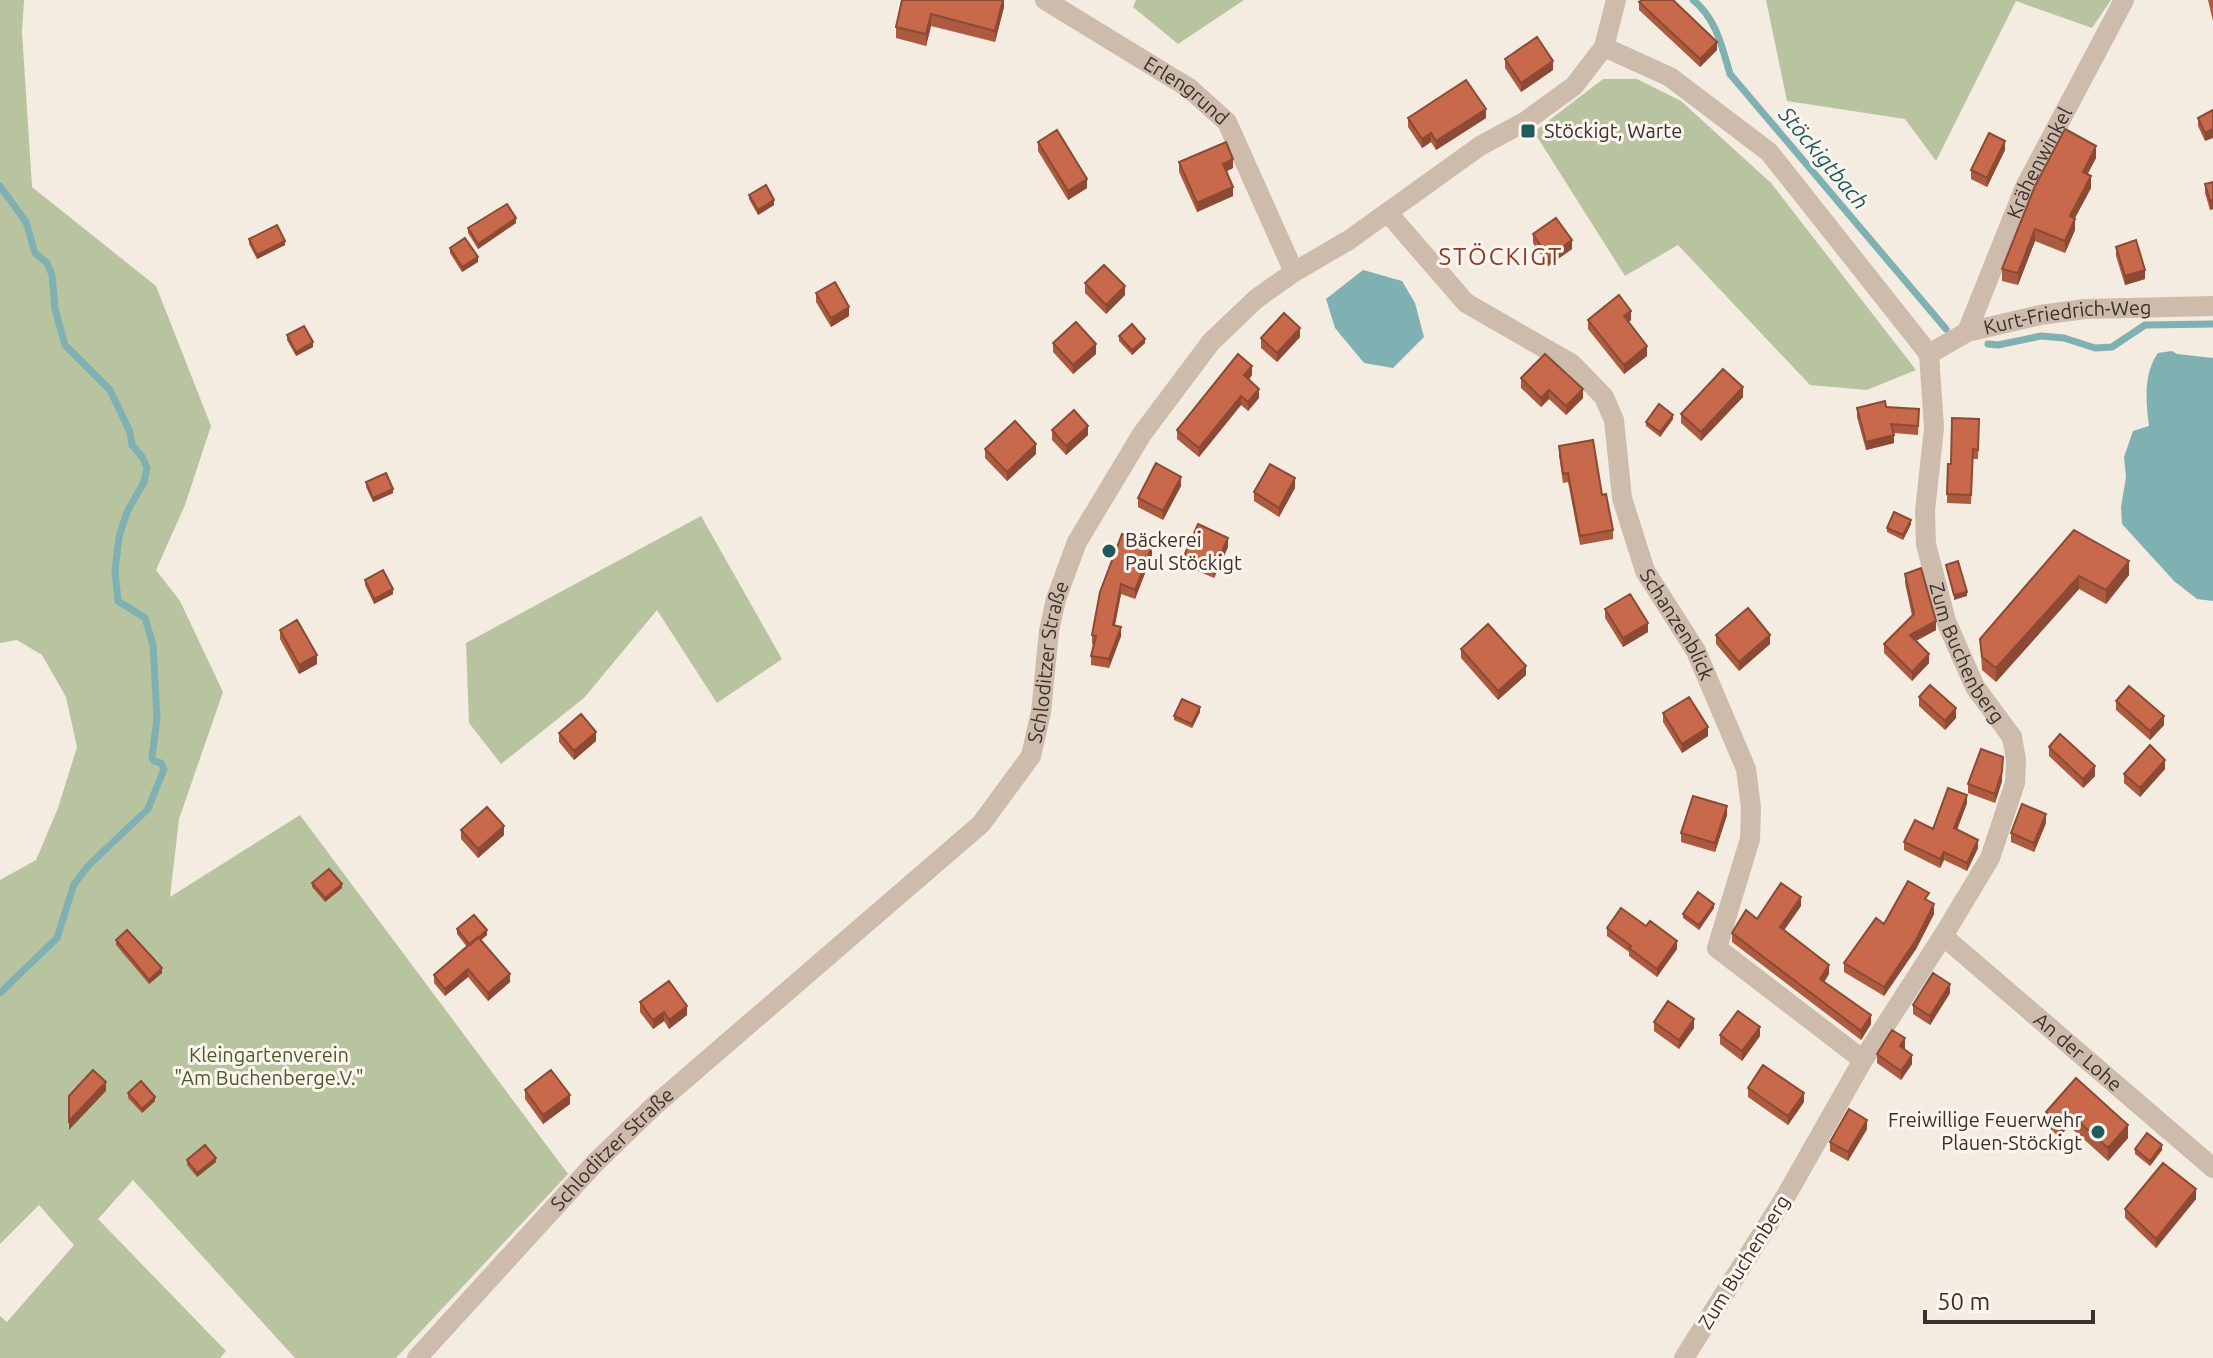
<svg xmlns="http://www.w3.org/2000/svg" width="2213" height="1358" font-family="Ubuntu,sans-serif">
<rect width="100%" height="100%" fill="#f4ebe1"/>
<path fill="#b8c4a0" d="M0 0H24L22 32 32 187 156 286 211 426 185 505 156 570 180 601 223 692 179 819 170 897 300 815 568 1174 396 1358H295L133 1180 98 1219 226 1351 220 1358H0V1316L7 1322 74 1245 39 1205 0 1244V880L36 860 58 808 77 747 66 697 42 655 17 640 0 643Z
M1136 0H1244L1178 44 1133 7Z
M1766 0H2111L2092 28 2016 1 1936 161 1905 119 1787 101Z
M1603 79H1637L1681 101 1771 183 1916 370 1867 390 1810 385 1678 245 1625 276 1534 132Z
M701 516 782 659 717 703 657 610 584 698 501 764 469 723 466 643Z"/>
<path fill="#7fb0b2" d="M1363 270 1402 281 1415 303 1424 337 1393 368 1364 363 1335 328 1326 299Z
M2172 351 2177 354 2213 358V601L2197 599 2174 581 2122 524 2121 507 2126 477 2124 457 2133 431 2149 426C2146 402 2143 374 2158 353Z"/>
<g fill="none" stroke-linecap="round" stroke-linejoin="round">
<path stroke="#7fb0b2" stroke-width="7" d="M1693 0C1716 18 1722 47 1730 74L1946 329
M0 186 26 222 35 253 47 263 52 275 55 309 65 345 110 390 130 432 132 445 143 458 147 468 144 482 127 512 119 537 115 571 118 601 145 618 153 645 157 718 152 757 154 761 161 763 164 769 148 809 89 865 74 884 57 938 0 993
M1988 344 1998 345 2041 336 2064 338 2095 348 2112 347 2145 325 2213 324"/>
<g stroke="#cdbbac" stroke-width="20">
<path id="s1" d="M1045 0 1189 88 1227 122 1294 272"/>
<path id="s2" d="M1604 47 1670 77 1769 152 1929 354 1934 428 1925 511 1926 544 1946 621 1975 687 2012 737 2016 760 2015 783 1990 858 1943 936 1863 1060 1787 1194 1684 1358"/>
<path id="s3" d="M1388 213 1466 303 1572 364 1604 397 1614 420 1622 498 1645 571 1696 651 1746 769 1751 808 1750 839 1717 948 1863 1060"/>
<path id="s4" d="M1967 332 2025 187 2124 0"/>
<path id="s5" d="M1929 354 1967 332 2040 315 2085 309 2213 306"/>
<path id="s6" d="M1943 936 2213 1168"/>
<path id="s7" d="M417 1358 595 1163 654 1106 981 824 1031 756 1041 712 1049 631 1056 599 1077 542 1142 434 1211 342 1256 299 1294 272 1349 240 1480 146 1526 121 1574 86 1604 47 1616 0"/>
</g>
</g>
<path fill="#ac5a40" d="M902 0H1004V7L995 42 931 26 926 46 896 38V27Z
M2208 0H2213V21Z
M1639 2 1717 50 1700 67 1639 10Z
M1505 59 1553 70 1521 92 1505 68Z
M2213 110 2205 141 2198 126V118Z
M1408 118H1486L1436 150 1431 142 1422 148 1408 127Z
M1038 142 1087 188 1068 200 1038 151Z
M2005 150 1987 187 1971 179V170Z
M2096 158 2087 174 2091 188 2075 218V230L2065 253 2035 241 2018 285 2002 281V269Z
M1179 162 1233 168 1227 171 1233 196 1197 212 1179 172Z
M2213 182V209L2210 210 2205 193V184Z
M749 195 774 205 758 215 749 199Z
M516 223 478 249 468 233V228Z
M1533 234 1572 249 1548 266 1533 243Z
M249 239 285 245 257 259 249 244Z
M2116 247 2145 279 2125 285 2116 256Z
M450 248 478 262 462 272 450 253Z
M1085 283 1125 295 1106 314 1085 293Z
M816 293 849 316 831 327 816 302Z
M1588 320H1631L1628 322 1647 356 1624 374 1588 329Z
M287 335 313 347 296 356 287 340Z
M1119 336 1145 343 1132 355 1119 341Z
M1300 337 1277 362 1261 348V338Z
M1053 343 1096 354 1073 374 1053 352Z
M1252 375 1249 380 1259 398 1248 411 1241 405 1199 457 1177 439V430Z
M1521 378 1583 398 1566 415 1549 399 1541 407 1521 388Z
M1743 397 1701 441 1681 423V414Z
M1886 407 1919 409 1918 435 1893 433 1894 443 1866 450 1857 417V408Z
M1673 419 1660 437 1646 426V422Z
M1979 419 1978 459H1973L1971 504 1947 503 1948 464H1951Z
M1052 430 1088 435 1066 455 1052 440Z
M1559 446 1613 530V539L1580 545 1568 482 1563 483 1559 455Z
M985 449 1036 454 1007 481 985 458Z
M366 482 393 493 373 502 366 487Z
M1181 486 1163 520 1138 507V498Z
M1295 488 1279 517 1254 501V492Z
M1911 524 1903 540 1887 532V528Z
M2074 530 2129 575 2106 604 2079 589 1996 682 1982 670 1980 639Z
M1228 547 1214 578 1184 565V556Z
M1152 555 1135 599 1121 594 1115 625 1121 636 1109 668 1091 665V656L1094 645 1092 644V635L1100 592Z
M1905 574 1936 630 1916 641 1929 663 1912 681 1884 653V644L1912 616 1905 583Z
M365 580 393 594 374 604 365 585Z
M1605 609 1648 632 1623 647 1605 618Z
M280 630 317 664 299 674 280 639Z
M1716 635 1770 644 1739 671 1716 644Z
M1461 649 1526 675 1498 700 1461 658Z
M1919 697 1956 718 1945 730 1919 706Z
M2116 701 2164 725 2150 740 2116 710Z
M1200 712 1192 728 1174 720V716Z
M1663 713 1708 736 1682 753 1663 722Z
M559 733 596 741 574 760 559 742Z
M2049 747 2095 776 2083 788 2049 756Z
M2165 769 2140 797 2124 783V774Z
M2002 781 1995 803 1968 793V784Z
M1967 803 1957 830 1978 848 1967 871 1944 860 1940 868 1904 850V842L1933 829Z
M1727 815 1715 852 1681 842V833Z
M2046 823 2034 852 2011 842V833Z
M461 830 504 835 478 858 461 839Z
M312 883 342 888 325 902 312 887Z
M1929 901 1934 914 1916 949 1884 996 1844 972V963L1884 924Z
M1801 906 1784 930 1829 974 1824 982 1871 1024 1861 1040 1732 942V933L1757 919Z
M1714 908 1699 930 1683 918V914Z
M1607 928 1677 949 1657 977 1629 956V952L1607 936Z
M457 929 487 935 481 940 510 982 488 1001 468 977 445 996 434 983V975L467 947 457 934Z
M116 940 162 973 149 984 116 945Z
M1950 993 1930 1025 1913 1014V1005Z
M640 1002 687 1015 669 1029 664 1021 653 1029 640 1012Z
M1654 1022 1694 1028 1679 1049 1654 1031Z
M1720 1035 1760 1036 1742 1061 1720 1044Z
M1905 1048 1904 1049 1912 1064 1901 1080 1877 1063V1054Z
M2076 1078 2128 1138 2108 1161 2069 1126 2059 1137 2046 1125V1112Z
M1748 1088 1804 1102 1788 1125 1748 1097Z
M525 1090 570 1104 543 1124 525 1099Z
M128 1093 155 1101 142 1113 128 1098Z
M1867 1129 1848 1161 1830 1151V1142Z
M2135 1149 2162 1150 2150 1166 2135 1154Z
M187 1160 216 1162 197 1177 187 1165Z
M2196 1199 2156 1248 2125 1218V1209Z"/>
<path fill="#8c4a34" d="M1003 0H1004V7L995 42V31Z
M931 14V26L926 46V34Z
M1717 42V50L1700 67V59Z
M1553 61V70L1521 92V83Z
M1486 109V118L1436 150V141Z
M2213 129V138L2205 141V133Z
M1431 133V142L1422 148V139Z
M2005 141V150L1987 187V178Z
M2096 146V158L2083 183V172Z
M1233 159V168L1223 173V164Z
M2091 176V188L2070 227V216Z
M1087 179V188L1068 200V191Z
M1233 187V196L1197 212V203Z
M774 200V205L758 215V210Z
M2213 200V209L2210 210V201Z
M516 218V223L478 249V244Z
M2075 219V230L2065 253V241Z
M2035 229V241L2018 285V273Z
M1572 240V249L1548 266V257Z
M285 241V245L257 259V255Z
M478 257V262L462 272V267Z
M2145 270V279L2125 285V276Z
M1125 286V295L1106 314V305Z
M849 307V316L831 327V318Z
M1631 311V320L1624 326V316Z
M1300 328V337L1277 362V353Z
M1145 339V343L1132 355V350Z
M313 342V347L296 356V352Z
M1096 344V354L1073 374V365Z
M1647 346V356L1624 374V365Z
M1252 366V375L1244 385V375Z
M1743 387V397L1701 441V432Z
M1259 389V398L1248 411V402Z
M1583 389V398L1566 415V406Z
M1549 390V399L1541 407V398Z
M1241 396V405L1199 457V448Z
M1673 415V419L1660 437V432Z
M1088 426V435L1066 455V446Z
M1894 435V443L1866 450V442Z
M1036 444V454L1007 481V472Z
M1181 477V486L1163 520V511Z
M1295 478V488L1279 517V508Z
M393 489V493L373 502V498Z
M1911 520V524L1903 540V535Z
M1228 538V547L1214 578V569Z
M1152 546V555L1135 599V590Z
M2129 561V575L2106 604V590Z
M2079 576V589L1996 682V668Z
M1121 584V594L1113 634V625Z
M393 589V594L374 604V599Z
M1967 592V596L1954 600V595Z
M1936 621V630L1910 644V635Z
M1648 623V632L1623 647V638Z
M1121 627V636L1109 668V659Z
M1770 635V644L1739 671V662Z
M1929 654V663L1912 681V672Z
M317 655V664L299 674V665Z
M1526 666V675L1498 700V691Z
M1200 707V712L1192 728V724Z
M1956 708V718L1945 730V721Z
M2164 716V725L2150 740V731Z
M1708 727V736L1682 753V744Z
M596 732V741L574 760V751Z
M2003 757 2002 781 1995 803V794Z
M2165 760V769L2140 797V788Z
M2095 766V776L2083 788V779Z
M1967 795V803L1954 837V828Z
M1727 806V815L1715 852V843Z
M2046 814V823L2034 852V843Z
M504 826V835L478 858V849Z
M1978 840V848L1967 871V863Z
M1944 852V860L1940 868V859Z
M342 884V888L325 902V898Z
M1801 897V906L1780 936V927Z
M1714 904V908L1699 930V925Z
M1934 904V914L1916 949 1884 996V987Z
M487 930V935L470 949V945Z
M1677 941V949L1657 977V969Z
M1829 965V974L1820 988V979Z
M162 968V973L149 984V980Z
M468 969V977L445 996V989Z
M510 974V982L488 1001V993Z
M1950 984V993L1930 1025V1016Z
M687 1006V1015L669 1029V1020Z
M664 1012V1021L653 1029V1020Z
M1871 1015V1024L1861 1040V1031Z
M1694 1019V1028L1679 1049V1040Z
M1760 1027V1036L1742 1061V1051Z
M1905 1038V1048L1900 1055V1046Z
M1912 1055V1064L1901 1080V1071Z
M106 1082V1091L69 1130V1121Z
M1804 1093V1102L1788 1125V1116Z
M570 1095V1104L543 1124V1115Z
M155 1097V1101L142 1113V1109Z
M2069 1113V1126L2059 1137V1124Z
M1867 1120V1129L1848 1161V1152Z
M2128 1125V1138L2108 1161V1148Z
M2162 1145V1150L2150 1166V1161Z
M216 1158V1162L197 1177V1173Z
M2196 1189V1199L2156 1248V1239Z"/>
<path fill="#c8694b" stroke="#8c4a34" stroke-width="2" d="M902 0H1003L995 31 931 14 926 34 896 27Z
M1642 0H1673L1717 42 1700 59 1639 2Z
M1537 37 1553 61 1521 83 1505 59Z
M1466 80 1486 109 1436 141 1431 133 1422 139 1408 118Z
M2213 110V129L2205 133 2198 118Z
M2065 129 2096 146 2083 172 2091 176 2070 216 2075 219 2065 241 2035 229 2018 273 2002 269 2035 186Z
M1057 130 1087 179 1068 191 1038 142Z
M1989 133 2005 141 1987 178 1971 170Z
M1226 142 1233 159 1223 164 1233 187 1197 203 1179 162Z
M2213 182V200L2210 201 2205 184Z
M766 185 774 200 758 210 749 195Z
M507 204 516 218 478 244 468 228Z
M1556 218 1572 240 1548 257 1533 234Z
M277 225 285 241 257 255 249 239Z
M465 238 478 257 462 267 450 248Z
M2136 240 2145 270 2125 276 2116 247Z
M1104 265 1125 286 1106 305 1085 283Z
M835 282 849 307 831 318 816 293Z
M1619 295 1631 311 1624 316 1647 346 1624 365 1588 320Z
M1284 313 1300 328 1277 353 1261 338Z
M1076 322 1096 344 1073 365 1053 343Z
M1132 324 1145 339 1132 350 1119 336Z
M304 326 313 342 296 352 287 335Z
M1238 354 1252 366 1244 375 1259 389 1248 402 1241 396 1199 448 1177 430Z
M1545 354 1583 389 1566 406 1549 390 1541 398 1521 378Z
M1723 369 1743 387 1701 432 1681 414Z
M1885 401 1886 407 1919 409 1918 426 1891 424 1894 435 1866 442 1857 408Z
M1659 404 1673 415 1660 432 1646 422Z
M1074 410 1088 426 1066 446 1052 430Z
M1952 418 1979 419 1978 450 1973 449 1971 495 1947 494 1948 464H1951Z
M1015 421 1036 444 1007 472 985 449Z
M1593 440 1602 495 1606 494 1613 530 1580 536 1568 473 1563 474 1559 446Z
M1156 463 1181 477 1163 511 1138 498Z
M1270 464 1295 478 1279 508 1254 492Z
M386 473 393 489 373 498 366 482Z
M1894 512 1911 520 1903 535 1887 528Z
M1198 524 1228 538 1214 569 1184 556Z
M2074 530 2129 561 2106 590 2079 576 1996 668 1982 657 1980 639Z
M1122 534 1152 546 1135 590 1121 584 1113 625 1121 627 1109 659 1091 656 1096 636 1092 635 1100 592Z
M1958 561 1967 592 1954 595 1946 565Z
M1921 568 1936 621 1910 635 1929 654 1912 672 1884 644 1914 614 1905 574Z
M383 570 393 589 374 599 365 580Z
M1630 594 1648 623 1623 638 1605 609Z
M1748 608 1770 635 1739 662 1716 635Z
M297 620 317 655 299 665 280 630Z
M1488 624 1526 666 1498 691 1461 649Z
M1930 685 1956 708 1945 721 1919 697Z
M2129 686 2164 716 2150 731 2116 701Z
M1689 697 1708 727 1682 744 1663 713Z
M1182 699 1200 707 1192 724 1174 716Z
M581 714 596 732 574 751 559 733Z
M2060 734 2095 766 2083 779 2049 747Z
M2150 745 2165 760 2140 788 2124 774Z
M1981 749 2003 757 2002 771 1995 794 1968 784Z
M1948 788 1967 795 1954 828 1978 840 1967 863 1944 852 1940 859 1904 842 1915 820 1933 829Z
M1693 796 1727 806 1715 843 1681 833Z
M2022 804 2046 814 2034 843 2011 833Z
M487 807 504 826 478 849 461 830Z
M329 869 342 884 325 898 312 883Z
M1908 881 1929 893 1925 899 1934 904 1916 940 1884 987 1844 963 1876 918 1884 924Z
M1781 883 1801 897 1780 927 1829 965 1820 979 1871 1015 1861 1031 1732 933 1746 910 1757 919Z
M1698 892 1714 904 1699 925 1683 914Z
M1621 908 1646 926 1650 921 1677 941 1657 969 1629 948 1631 946 1607 928Z
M474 915 487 930 470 945 457 929Z
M127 930 162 968 149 980 116 940Z
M478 937 510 974 488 993 468 969 445 989 434 975Z
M1933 973 1950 984 1930 1016 1913 1005Z
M669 981 687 1006 669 1020 664 1012 653 1020 640 1002Z
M1668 1001 1694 1019 1679 1040 1654 1022Z
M1738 1011 1760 1027 1742 1051 1720 1035Z
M1892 1030 1905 1038 1900 1046 1912 1055 1901 1071 1877 1054Z
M1763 1065 1804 1093 1788 1116 1748 1088Z
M93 1070 106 1082 69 1121V1096Z
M551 1070 570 1095 543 1115 525 1090Z
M2076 1078 2128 1125 2108 1148 2069 1113 2059 1124 2046 1112Z
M141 1081 155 1097 142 1109 128 1093Z
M1849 1109 1867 1120 1848 1152 1830 1142Z
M2147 1133 2162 1145 2150 1161 2135 1149Z
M205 1145 216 1158 197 1173 187 1160Z
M2163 1163 2196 1189 2156 1239 2125 1209Z"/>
<g fill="#1f5a5e" stroke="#fbf5ee" stroke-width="3">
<rect x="1520" y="123" width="16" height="16" rx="4"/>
<circle cx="1109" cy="551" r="8"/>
<circle cx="2098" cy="1132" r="8"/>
</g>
<g text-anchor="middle" stroke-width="6" stroke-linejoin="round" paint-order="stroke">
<g font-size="20" fill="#3b302b" stroke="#fbf5ee">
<text dy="7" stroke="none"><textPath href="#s1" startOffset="168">Erlengrund</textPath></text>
<text dy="7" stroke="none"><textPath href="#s4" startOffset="184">Krähenwinkel</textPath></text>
<text dy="7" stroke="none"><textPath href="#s5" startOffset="146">Kurt-Friedrich-Weg</textPath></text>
<text dy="7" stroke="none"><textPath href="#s3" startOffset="530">Schanzenblick</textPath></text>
<text dy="7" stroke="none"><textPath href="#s2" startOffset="762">Zum Buchenberg</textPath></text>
<text dy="7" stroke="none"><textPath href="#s7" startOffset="958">Schloditzer Straße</textPath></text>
<text dy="7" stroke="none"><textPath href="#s6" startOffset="178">An der Lohe</textPath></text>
<text dy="7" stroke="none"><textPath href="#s7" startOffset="286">Schloditzer Straße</textPath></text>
<text transform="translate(1744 1262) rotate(-58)" y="7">Zum Buchenberg</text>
</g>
<g font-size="20" fill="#3b302b" stroke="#fbf5ee" text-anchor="start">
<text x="1544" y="138">Stöckigt, Warte</text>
<text x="1125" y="547">Bäckerei<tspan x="1125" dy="23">Paul Stöckigt</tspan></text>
<text x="2082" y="1127" text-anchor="end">Freiwillige Feuerwehr<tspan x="2082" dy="23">Plauen-Stöckigt</tspan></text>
</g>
<g font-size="20" fill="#4a5a2e" stroke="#fbf5ee">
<text x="269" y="1062">Kleingartenverein<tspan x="269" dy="23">"Am Buchenberge.V."</tspan></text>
</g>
<g font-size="22" font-style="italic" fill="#1f5a5e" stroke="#fbf5ee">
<text transform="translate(1824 158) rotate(50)" y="8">Stöckigtbach</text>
</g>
<g font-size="24" letter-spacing="2" fill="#8c3b22" stroke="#fbf5ee">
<text x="1501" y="265">STÖCKIGT</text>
</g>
</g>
<path d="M1925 1310v12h168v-12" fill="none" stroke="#3b302b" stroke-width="4"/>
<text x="1937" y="1310" font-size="24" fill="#3b302b" stroke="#fbf5ee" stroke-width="6" paint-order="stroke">50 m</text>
</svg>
